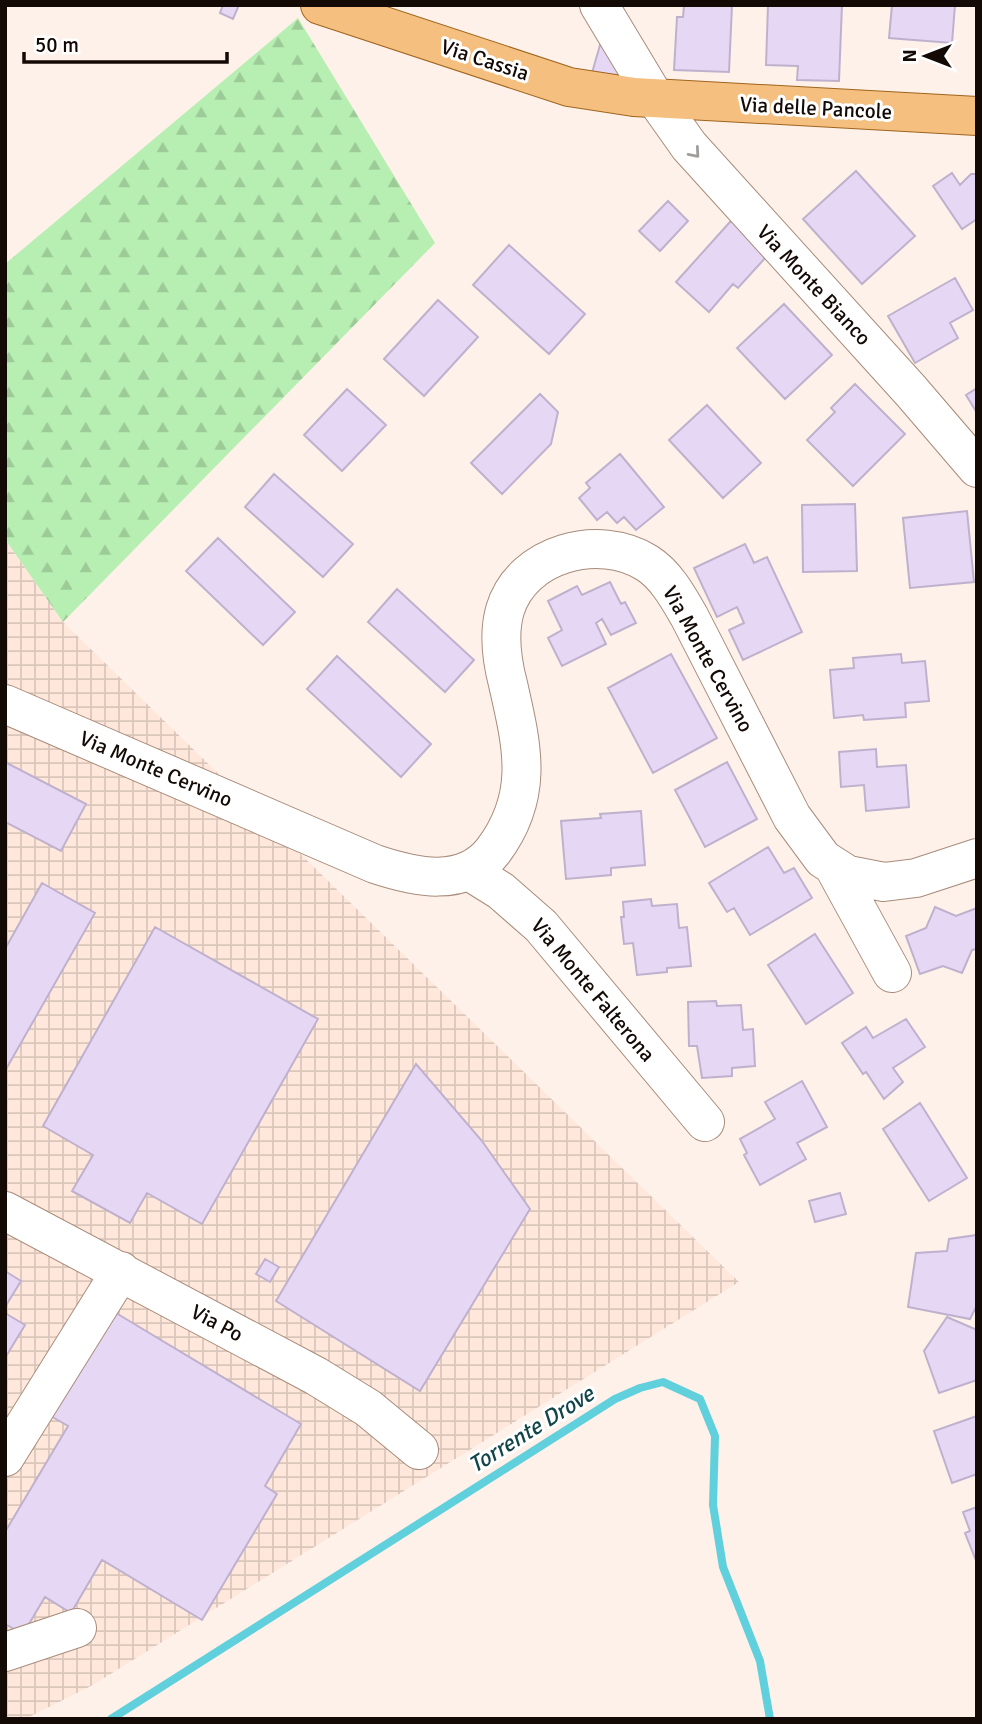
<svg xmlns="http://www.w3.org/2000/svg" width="982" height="1724" font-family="Signika,sans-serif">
<defs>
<pattern id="industrial-grid" width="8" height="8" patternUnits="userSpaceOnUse" patternTransform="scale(1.75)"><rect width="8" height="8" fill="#ffe8db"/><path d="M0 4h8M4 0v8" fill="none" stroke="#dac6ba"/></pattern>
<pattern id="forest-firs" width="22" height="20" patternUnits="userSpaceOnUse" patternTransform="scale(1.75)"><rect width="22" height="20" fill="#b7eeb2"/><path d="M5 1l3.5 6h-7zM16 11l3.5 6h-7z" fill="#9ccb98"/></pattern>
</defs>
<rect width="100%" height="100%" fill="#fef1ea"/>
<path fill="url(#industrial-grid)" d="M5 539 63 622 739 1282 93 1685 25 1719H5Z"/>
<path fill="url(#forest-firs)" d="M298 18 435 243 63 622 5 539V264Z"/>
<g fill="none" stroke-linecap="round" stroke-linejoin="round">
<path stroke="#60d0dc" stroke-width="8" d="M111 1719 615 1399 640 1388 663 1382 700 1399 715 1436 713 1505 723 1567 760 1661 770 1719"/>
</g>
<path fill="#e6d8f5" stroke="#bfb1cd" stroke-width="2" d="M223 5H239L233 19 220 13Z
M684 5H732L729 72 674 70 677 17H683Z
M768 5H853H842L839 81 797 80 798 66 766 65Z
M892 5H955L952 43 889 38Z
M600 45 617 47 620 77 592 73Z
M856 171 915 236 862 284 803 219Z
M952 173 960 185 971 174H977V219L962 229 933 186Z
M668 201 688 221 660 251 639 231Z
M738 213 775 247 738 288 733 284 709 312 676 282Z
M509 245 585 314 549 354 473 285Z
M955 278 973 310 950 323 958 338 915 363 888 316Z
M438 300 478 337 424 396 384 359Z
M784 304 832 355 785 399 737 348Z
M855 384 905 434 853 486 807 440 835 412 831 408Z
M977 388V413L966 395Z
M347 389 386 425 342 471 304 435Z
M540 394 558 412 551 444 502 494 471 463Z
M707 405 761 463 723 498 669 440Z
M620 454 664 507 636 530 624 517 617 523 607 512 597 520 579 498 590 488 586 483Z
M274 474 353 544 323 577 245 507Z
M855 504 857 571 803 572 802 505Z
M967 511 974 582 910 588 903 518Z
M218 538 295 612 263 645 186 571Z
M745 544 754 563 767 557 802 632 743 660 729 630 744 623 737 607 717 617 694 568Z
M610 582 621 604 625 602 636 623 611 635 602 619 596 623 606 644 562 666 548 638 562 630 548 601 577 586 582 595Z
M397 589 474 660 445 692 368 622Z
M671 654 717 738 653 773 608 688Z
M901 654 902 663 925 661 929 701 905 703 906 717 864 720 863 715 834 718 830 670 854 668 853 658Z
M337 656 431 744 401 777 307 689Z
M876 749 877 767 906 765 909 807 866 811 864 785 841 787 839 752Z
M5 762 86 804 61 851 5 822Z
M727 762 757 819 705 847 675 790Z
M641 811 645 865 611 868V875L566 879 561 821 601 818 600 814Z
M768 847 784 873 794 868 812 898 750 935 734 908 727 912 709 883Z
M42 883 95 913 5 1071V949Z
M651 899 652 906 677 904 679 928 687 927 691 966 667 968V972L637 975 633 943 624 944 621 917H624L623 902Z
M935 907 956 916 977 908V949L972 950 962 973 943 966 920 974 906 936 926 928Z
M155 927 318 1019 202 1224 147 1193 130 1223 72 1191 93 1155 43 1126Z
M815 934 853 993 806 1024 768 965Z
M716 1001 717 1006 741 1005 743 1030 753 1029 755 1066 732 1068V1076L702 1078 697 1046H689L688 1002Z
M906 1019 925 1047 893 1068 903 1082 884 1099 866 1072 863 1074 842 1043 866 1027 873 1038Z
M416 1064 482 1141 530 1209 420 1391 276 1301Z
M802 1081 827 1127 797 1143 806 1159 760 1185 744 1155 747 1153 740 1139 775 1119 765 1102Z
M920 1103 967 1178 929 1201 883 1129Z
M840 1193 846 1214 815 1222 809 1201Z
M977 1235V1305L970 1319 908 1307 916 1253 947 1251 949 1239Z
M265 1259 279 1267 270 1282 256 1274Z
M5 1271 21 1281 5 1307Z
M111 1310 301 1424 265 1486 277 1494 202 1620 102 1560 71 1613 45 1597 23 1634 5 1624V1532L68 1426 49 1415Z
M5 1313 25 1325 5 1358Z
M947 1317 977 1330V1380L939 1393 924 1351Z
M977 1416V1474L952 1483 934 1431Z
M977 1507V1563L965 1533 970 1531 963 1512Z"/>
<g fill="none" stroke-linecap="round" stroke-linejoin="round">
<defs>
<path id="minor" d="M599 5 655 98 689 146 911 391 977 468
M5 704 375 864C414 877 464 889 493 851 535 795 522 746 508 684 502 661 498 634 505 610 522 553 599 533 647 563 666 575 678 597 689 616L792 817 823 859 848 875 884 882 916 878 977 858
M835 869 892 973
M469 871 501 891 541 926 705 1122
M5 1211 316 1376 368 1408 419 1450
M5 1457 121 1271
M5 1652 77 1628"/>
<path id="major" d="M320 5 569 87 634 97 977 116"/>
</defs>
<use href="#minor" stroke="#a88c7b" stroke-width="40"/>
<use href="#major" stroke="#a0641d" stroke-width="40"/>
<use href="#minor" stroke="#fff" stroke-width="38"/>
<use href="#major" stroke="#f4bf7f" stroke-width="38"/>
</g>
<defs><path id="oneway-chevron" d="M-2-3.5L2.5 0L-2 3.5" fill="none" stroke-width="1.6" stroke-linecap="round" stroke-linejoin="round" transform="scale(1.75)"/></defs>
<use stroke="#a19d9b" href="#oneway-chevron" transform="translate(695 153) rotate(49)"/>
<g text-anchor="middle" stroke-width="6" stroke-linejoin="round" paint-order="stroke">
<g font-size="21" fill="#140a05" stroke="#fff">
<text transform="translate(485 60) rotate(18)" y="7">Via Cassia</text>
<text transform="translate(816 108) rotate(3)" y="7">Via delle Pancole</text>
<text transform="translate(814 285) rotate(47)" y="7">Via Monte Bianco</text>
<text transform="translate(708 659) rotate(61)" y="7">Via Monte Cervino</text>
<text transform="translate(156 769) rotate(23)" y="7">Via Monte Cervino</text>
<text transform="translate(593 990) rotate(50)" y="7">Via Monte Falterona</text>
<text transform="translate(217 1323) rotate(28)" y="7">Via Po</text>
</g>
<g font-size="23" font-style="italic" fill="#12454a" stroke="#fff">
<text transform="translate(531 1429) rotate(-32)" y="8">Torrente Drove</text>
</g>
</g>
<rect width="982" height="1724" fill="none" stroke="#140a05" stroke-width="14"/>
<g transform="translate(926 56) rotate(270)" stroke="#ffffff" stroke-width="5" paint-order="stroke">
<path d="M0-5L12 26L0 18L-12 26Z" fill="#140a05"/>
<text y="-10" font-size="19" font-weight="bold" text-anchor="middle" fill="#140a05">N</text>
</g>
<path d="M24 52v10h203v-10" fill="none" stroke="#140a05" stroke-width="3.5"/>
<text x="35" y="52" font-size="21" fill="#140a05" stroke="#ffffff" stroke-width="5" paint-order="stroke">50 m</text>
</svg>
